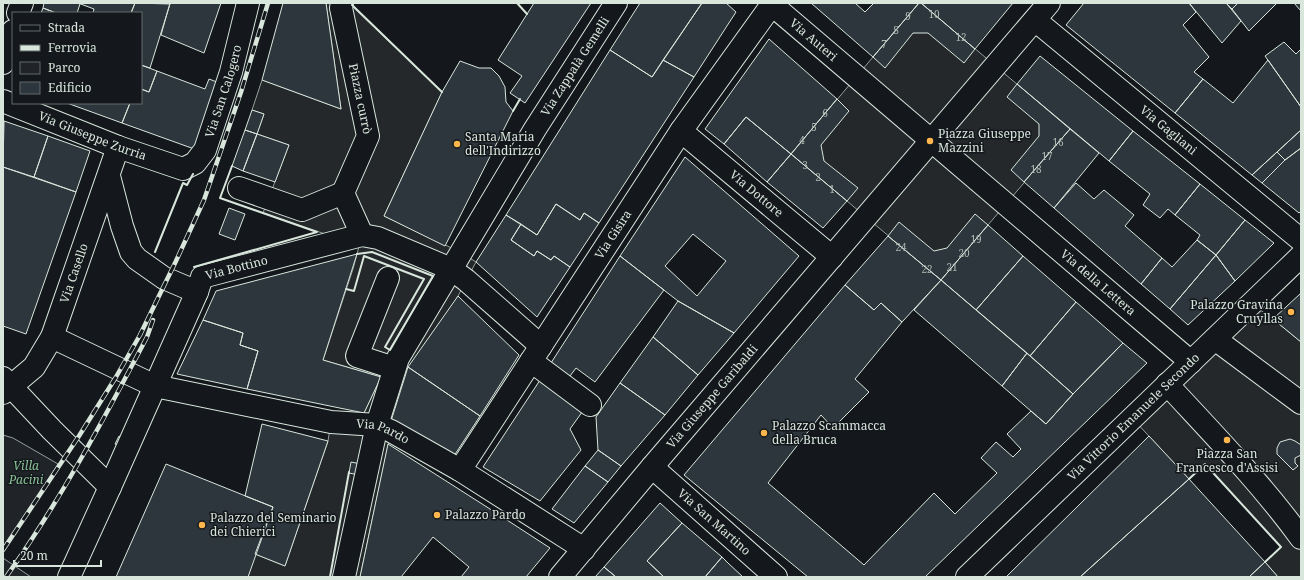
<svg xmlns="http://www.w3.org/2000/svg" width="1304" height="580" font-family="'Noto Serif',serif">
<rect width="100%" height="100%" fill="#14181c"/>
<path fill="#202428" stroke="#939e99" d="M3 435 13 438 58 464 3 552Z
M3 558 31 577H3Z"/>
<path fill="#24282b" stroke="#939e99" d="M326 3H353L352 6 442 92 384 216 460 252 476 262 458 296 391 431 360 577H248L255 554 285 566 328 441 331 422 361 424 364 413 381 377 323 360 353 269 362 235 343 240 263 213 289 145 257 134 264 114 252 110 262 80 341 109Z
M921 3 1070 129 941 280 791 154 884 44Z
M1252 304 1273 319 1301 342V577H1278L1265 562 1281 547 1206 465 1189 479 1132 418Z"/>
<path fill="#2c363c" stroke="#d8e6dc" fill-rule="evenodd" d="M44 3H78L80 4 77 13H56L43 8Z
M78 3H135L131 13H93L94 9Z
M135 3 170 4 150 68 141 65V13H131Z
M170 3H221L204 53 161 35Z
M283 3H326L341 109 262 80Z
M534 3H591L525 103 510 93 522 76 498 60Z
M640 3H702L652 77 610 50Z
M702 3H726L736 12 694 77 663 60Z
M811 3H855L865 12 874 3H919L873 57Z
M919 3H921L975 49 964 63 928 33H913L885 68 873 57Z
M921 3H1013L975 49Z
M1084 3H1189L1196 12 1183 25 1209 57 1194 72 1203 79 1175 113 1066 25Z
M1189 3H1226L1241 21 1222 43Z
M1226 3H1238L1232 9Z
M1238 3H1277L1249 31 1232 9Z
M1294 3H1301V11Z
M43 8 56 13H41Z
M769 39 837 99 791 154 746 117 724 144 705 129Z
M1284 42 1296 54 1301 49V107L1265 56Z
M610 50 652 77 663 60 694 77 599 223 584 213 580 220 556 204 537 235 506 215Z
M1040 56 1133 131 1109 161 1017 84Z
M1268 60 1301 107V130L1252 175 1175 113 1203 79 1233 103Z
M460 61 479 68H491L499 76 505 87 506 102 513 111 445 246 384 216 442 92Z
M141 65 157 71 149 92 141 89Z
M157 71 205 89 209 79 222 84 197 150 122 123 130 103H141V89L149 92Z
M1017 84 1070 129 1024 182 1011 170 1039 136V124L1007 97Z
M837 99 849 111 821 145 824 161 858 188 847 201 791 154Z
M67 103H130L122 123Z
M252 110 264 114 257 134 245 130Z
M746 117 791 154 767 182 724 144Z
M4 121 48 136 34 177 3 167Z
M1070 129 1099 153 1054 208 1024 182Z
M245 130 257 134 243 171 232 166Z
M1301 130V148L1285 160 1277 152Z
M1133 131 1200 184 1175 215 1168 209 1160 218 1143 205 1150 194 1109 161Z
M257 134 289 145 275 182 243 171Z
M48 136 90 151 76 192 34 177Z
M1301 148V211L1299 213 1262 183 1285 160Z
M1277 152 1285 160 1262 183 1252 175Z
M791 154 847 201 823 228 767 182Z
M685 157 799 256 734 333 678 301 620 256ZM693 234 726 261 697 296 665 266Z
M3 167 76 192 26 334 3 326Z
M1076 183 1094 199 1104 190 1134 215 1125 226 1162 258 1141 284 1054 208Z
M1200 184 1245 220 1216 255 1197 240 1200 235 1175 215Z
M556 204 580 220 584 213 599 223 570 267 554 256 551 260 537 251 534 256 511 240 521 224 537 235Z
M229 208 245 214 235 240 219 234Z
M975 214 988 225 941 280 888 236 899 222 934 251 947 248Z
M506 215 521 224 511 240 534 256 537 251 551 260 554 256 570 267 537 317 476 262Z
M1245 220 1274 243 1235 281 1216 255Z
M988 225 1023 256 976 310 941 280Z
M888 236 941 280 902 322 881 303 874 310 845 285Z
M1197 240 1216 255 1170 309 1141 284 1162 258 1172 267Z
M357 254 323 360 381 377 364 413 247 389 258 351 240 345 243 333 203 320 216 291Z
M1216 255 1235 281 1188 325 1170 309Z
M620 256 664 290 595 382 576 368 567 380 549 366Z
M1023 256 1076 302 1030 356 976 310Z
M941 280 1027 353 1002 386 914 310Z
M845 285 874 310 881 303 902 322 855 379 869 392 833 428 821 415 768 483 864 565 934 493 955 514 997 473 981 458 996 442 1013 457 1021 449 1007 434 1031 411 1046 424 1073 394 1123 343 1147 363 925 577H808L684 475Z
M1301 293V342L1273 319Z
M458 296 519 355 480 416 408 367Z
M678 301 734 333 698 375 653 337Z
M1076 302 1123 343 1073 394 1030 356Z
M203 320 243 333 240 345 258 351 247 389 177 374Z
M653 337 698 375 665 415 620 383Z
M1027 353 1073 394 1046 424 1002 386Z
M408 367 480 416 452 459 391 421Z
M542 377 585 408 570 429 581 450 540 501 483 467Z
M620 383 665 415 621 466 598 450 596 417Z
M262 424 328 441 285 566 255 554 273 507 245 496Z
M119 436 124 439 121 447 115 444Z
M1149 436 1189 479 1080 577H1006Z
M1290 439 1295 441 1301 445V455L1295 458V463L1298 466 1293 470 1277 454V448L1280 442Z
M388 444 490 509 550 548 526 577H461L469 567 433 537 401 577H360Z
M598 450 621 466 608 482 585 466Z
M351 462 361 464 359 475 349 473Z
M166 464 273 507 248 577H116Z
M585 466 608 482 574 523 552 509Z
M1189 479 1265 562 1249 577H1080Z
M660 503 682 523 647 561 664 577H616L604 567Z
M682 523 722 557 705 577H664L647 561Z
M722 557 728 563 743 577H705Z
M1265 562 1278 577H1249Z
M604 567 616 577H595Z"/>
<g fill="none" stroke-linecap="round" stroke-linejoin="round">
<defs>
<g id="minor">
<path id="s1" d="M342 3 341 8 368 136 343 193 362 235"/>
<path id="s2" d="M770 3 1191 362"/>
<path d="M18 13 22 3"/>
<path id="s3" d="M1035 20 1301 240"/>
<path d="M3 63 13 31"/>
<path id="s4" d="M3 101 118 147 183 169 195 163 205 150 231 72 248 3"/>
<path id="s5" d="M681 131 832 257"/>
<path d="M109 176 122 226 131 252 137 259 164 278 197 292"/>
<path d="M239 188 302 210 343 193"/>
<path d="M388 278 357 356 394 368"/>
<path id="s6" d="M52 337 155 386 331 422 377 425 391 431 460 470 584 549"/>
<path d="M1215 339 1301 403"/>
<path d="M531 361 590 405"/>
<path d="M3 378 52 430 110 487"/>
<path d="M1167 384C1213 434 1261 483 1301 538"/>
<path id="s7" d="M3 393 34 367 52 337 118 147"/>
<path id="s8" d="M652 467 776 577"/>
<path id="s9" d="M460 470 681 131 773 3"/>
<path id="s10" d="M69 577 110 487 197 292 202 277 362 235 378 238 451 269 466 280 541 346"/>
<path id="s11" d="M344 577 377 425 398 358 535 129 616 3"/>
<path id="s12" d="M560 577 652 467 1049 3"/>
<path id="s13" d="M967 577 1301 256"/>
</g>
</defs>
<use href="#minor" stroke="#d8e6dc" stroke-width="24"/>
<use href="#minor" stroke="#14181c" stroke-width="22"/>
<defs>
<path id="rail" d="M3 550 79 436 116 377 140 335 176 261 204 200 241 92 268 3
M6 577C60 501 104 419 147 337L153 320"/>
</defs>
<use href="#rail" stroke="#d8e6dc" stroke-width="4.5"/>
<use href="#rail" stroke="#14181c" stroke-width="3" stroke-dasharray="9" stroke-linecap="butt"/>
<path stroke="#d8e6dc" stroke-width="2" d="M353 3 352 5 442 92
M517 3 527 14
M513 111 520 99
M232 166 220 198 317 232
M155 252 183 183 187 185 193 174
M194 267 317 232
M346 289 354 291 364 256 424 279 385 347 390 350 433 276 372 252 357 254
M1189 479 1205 464 1281 547 1265 562
M330 577 349 472"/>
</g>
<g fill="#ffb74d" stroke="#14181c" stroke-width="1.5">
<circle cx="930" cy="141" r="4"/>
<circle cx="457" cy="144" r="4"/>
<circle cx="1291" cy="312" r="4"/>
<circle cx="764" cy="433" r="4"/>
<circle cx="1227" cy="440" r="4"/>
<circle cx="437" cy="515" r="4"/>
<circle cx="202" cy="525" r="4"/>
</g>
<g text-anchor="middle" stroke-width="3" stroke-linejoin="round" paint-order="stroke">
<g font-size="10" fill="#adbab4">
<text x="934" y="18">10</text>
<text x="908" y="20">9</text>
<text x="896" y="34">8</text>
<text x="961" y="41">12</text>
<text x="884" y="48">7</text>
<text x="825" y="117">6</text>
<text x="814" y="131">5</text>
<text x="802" y="144">4</text>
<text x="1058" y="146">16</text>
<text x="1047" y="160">17</text>
<text x="805" y="169">3</text>
<text x="1036" y="173">18</text>
<text x="818" y="181">2</text>
<text x="832" y="193">1</text>
<text x="976" y="243">19</text>
<text x="901" y="251">24</text>
<text x="964" y="257">20</text>
<text x="952" y="271">21</text>
<text x="927" y="273">22</text>
</g>
<g font-size="12" fill="#d8e6dc" stroke="#14181c">
<text dy="4" stroke="none"><textPath href="#s2" startOffset="57">Via Auteri</textPath></text>
<text dy="4" stroke="none"><textPath href="#s11" startOffset="567">Via Zappalà Gemelli</textPath></text>
<text dy="4" stroke="none"><textPath href="#s4" startOffset="284">Via San Calogero</textPath></text>
<text dy="4" stroke="none"><textPath href="#s1" startOffset="98">Piazza currò</textPath></text>
<text dy="4" stroke="none"><textPath href="#s3" startOffset="173">Via Gagliani</textPath></text>
<text dy="4" stroke="none"><textPath href="#s4" startOffset="96">Via Giuseppe Zurria</textPath></text>
<text dy="4" stroke="none"><textPath href="#s5" startOffset="98">Via Dottore</textPath></text>
<text dy="4" stroke="none"><textPath href="#s9" startOffset="281">Via Gisira</textPath></text>
<text dy="4" stroke="none"><textPath href="#s10" startOffset="364">Via Bottino</textPath></text>
<text dy="4" stroke="none"><textPath href="#s7" startOffset="143">Via Casello</textPath></text>
<text dy="4" stroke="none"><textPath href="#s2" startOffset="431">Via della Lettera</textPath></text>
<text dy="4" stroke="none"><textPath href="#s12" startOffset="236">Via Giuseppe Garibaldi</textPath></text>
<text dy="4" stroke="none"><textPath href="#s13" startOffset="231">Via Vittorio Emanuele Secondo</textPath></text>
<text dy="4" stroke="none"><textPath href="#s6" startOffset="347">Via Pardo</textPath></text>
<text dy="4" stroke="none"><textPath href="#s8" startOffset="83">Via San Martino</textPath></text>
</g>
<g font-size="12" fill="#d8e6dc" stroke="#14181c" text-anchor="start">
<text x="938" y="138">Piazza Giuseppe<tspan x="938" dy="14">Mazzini</tspan></text>
<text x="465" y="141">Santa Maria<tspan x="465" dy="14">dell'Indirizzo</tspan></text>
<text x="1283" y="309" text-anchor="end">Palazzo Gravina<tspan x="1283" dy="14">Cruyllas</tspan></text>
<text x="772" y="430">Palazzo Scammacca<tspan x="772" dy="14">della Bruca</tspan></text>
<text x="1227" y="458" text-anchor="middle">Piazza San<tspan x="1227" dy="14">Francesco d'Assisi</tspan></text>
<text x="445" y="519">Palazzo Pardo</text>
<text x="210" y="522">Palazzo del Seminario<tspan x="210" dy="14">dei Chierici</tspan></text>
</g>
<g font-size="12" font-style="italic" fill="#8ac095" stroke="#14181c">
<text x="26" y="470">Villa<tspan x="26" dy="14">Pacini</tspan></text>
</g>
</g>
<rect width="1304" height="580" fill="none" stroke="#d8e6dc" stroke-width="8"/>
<rect x="12" y="12" width="130" height="92" fill="#14181c" stroke="#626a69"/>
<rect x="20" y="25" width="20" height="6" fill="#14181c" stroke="#626a69"/>
<text x="48" y="32" font-size="12" fill="#d8e6dc">Strada</text>
<rect x="20" y="45" width="20" height="6" fill="#d8e6dc" stroke="#626a69"/>
<text x="48" y="52" font-size="12" fill="#d8e6dc">Ferrovia</text>
<rect x="20" y="62" width="20" height="12" fill="#202428" stroke="#626a69"/>
<text x="48" y="72" font-size="12" fill="#d8e6dc">Parco</text>
<rect x="20" y="82" width="20" height="12" fill="#2c363c" stroke="#626a69"/>
<text x="48" y="92" font-size="12" fill="#d8e6dc">Edificio</text>
<path d="M14 560v6h87v-6" fill="none" stroke="#d8e6dc" stroke-width="2"/>
<text x="20" y="560" font-size="12" fill="#d8e6dc" stroke="#14181c" stroke-width="3" paint-order="stroke">20 m</text>
</svg>
